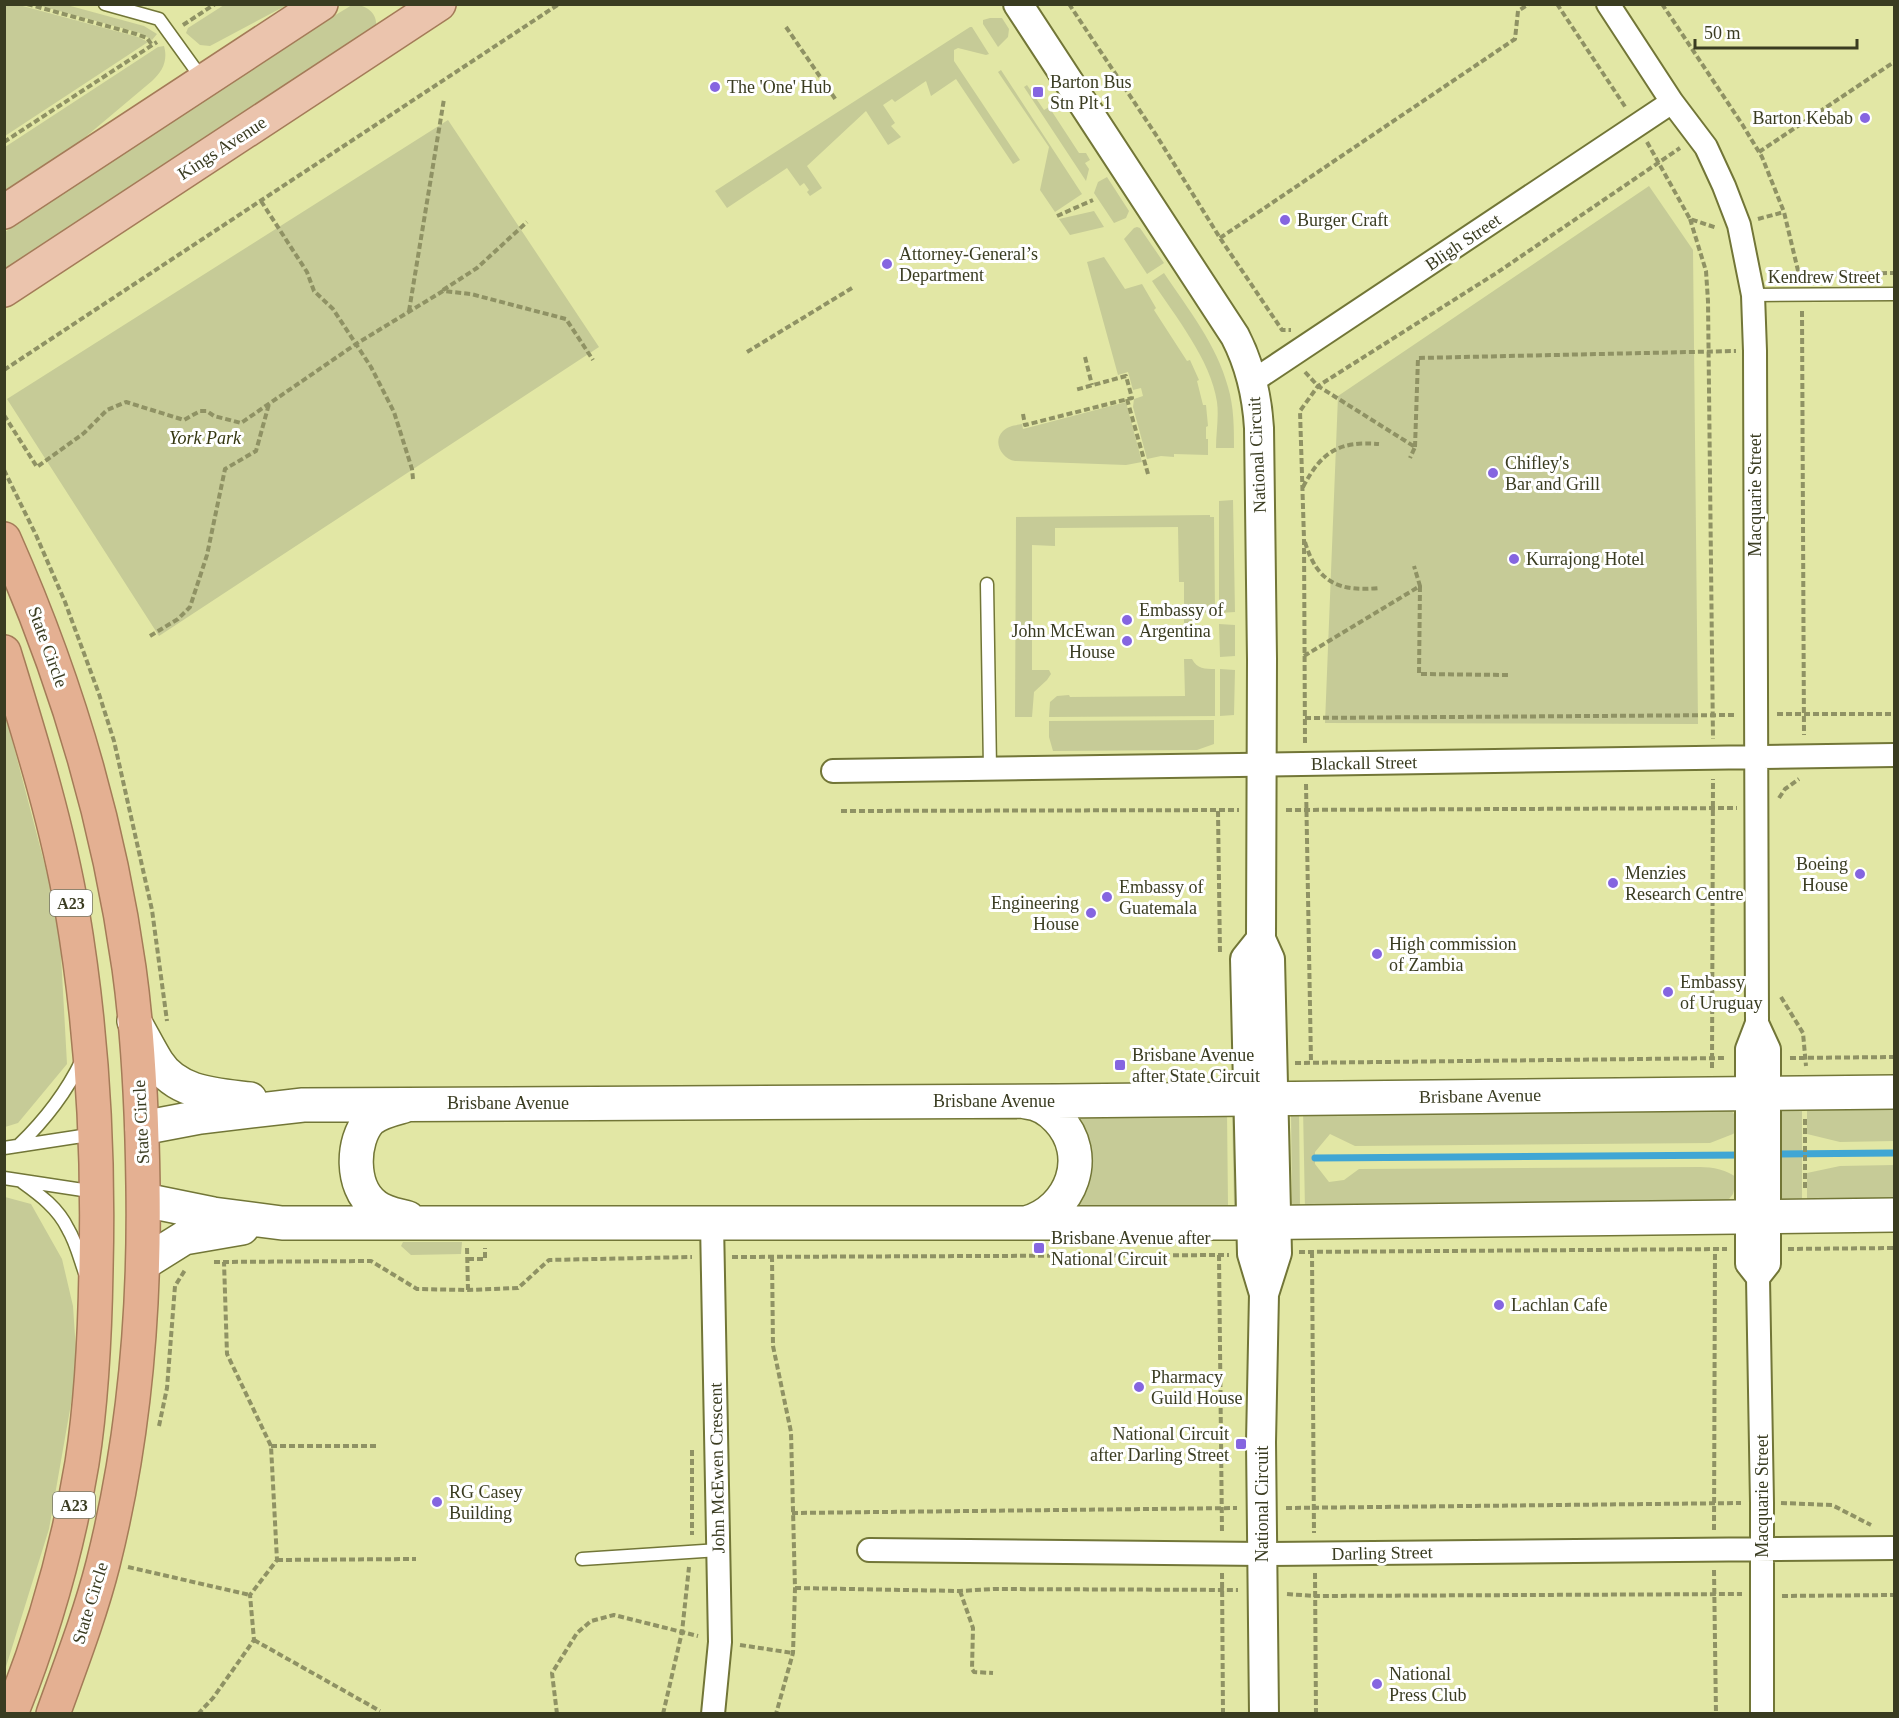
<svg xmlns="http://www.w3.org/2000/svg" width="1899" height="1718" font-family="'Times New Roman',serif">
<rect width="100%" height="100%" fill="#e2e7a5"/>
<path fill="#c6cb97" d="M5 4 19 5 138 37 148 42 5 136Z
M37 5H67L144 26 157 34 152 40 140 33Z
M224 5V4L287 5 210 46 200 45 186 33 188 28Z
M352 5C366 4 378 13 376 27L5 278V232L314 28Z
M990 18H1002L1009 29 1008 37 998 47 983 24V20Z
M970 27H972L989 54 986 55 958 48 954 50V61L1020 160 1013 164 956 79 931 96 926 81 895 102 892 99 883 105 895 123 891 126 901 137 888 145 866 111 807 166 822 188 810 196 807 192 809 190 804 183 800 186 787 168 727 208 715 191Z
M164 46C168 60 163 71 152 81L64 155 5 195V147L158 47Z
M1001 70 1082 194 1055 212 1040 190 1049 147 998 72Z
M1027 85 1044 110 1049 107 1079 153H1086L1090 160 1085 163 1089 169 1086 181 1024 87Z
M448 120 599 347 159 636 7 399Z
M1107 177 1129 211 1126 218 1114 223 1094 193 1098 182Z
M1649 186 1693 250 1698 724 1325 723 1338 396Z
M1094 211 1104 227 1070 235 1059 219Z
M1137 227 1140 228 1164 263 1147 274 1124 239 1134 228Z
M1104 257 1125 289 1142 284 1156 308 1154 310 1187 361 1190 360 1199 380 1197 381 1203 405H1206L1208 426 1206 427V439H1208V455L1174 454V457L1161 456 1147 459 1133 407 1134 399 1143 396 1141 388 1133 390 1128 372 1118 375 1087 262Z
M1164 273C1188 309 1217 345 1228 387 1234 407 1234 428 1234 448H1216C1216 433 1219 417 1217 402 1211 360 1175 316 1152 281Z
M1126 402 1142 462 1126 465 1015 461C1002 459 992 442 1003 431 1008 426 1016 425 1022 424L1023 429Z
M1233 500 1235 612 1219 613V501Z
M1210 515V517H1214L1215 612C1205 613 1195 612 1191 623H1184V582H1179L1178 527 1055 528V546L1032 545V670H1049L1051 674 1047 680 1034 692 1032 717H1015L1016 517Z
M1219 624 1235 625V656L1220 657Z
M1184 659H1192C1197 669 1205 669 1215 669V716L1049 717 1050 702 1057 696 1069 695 1070 697 1185 696Z
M1220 669 1235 670 1234 715 1220 716Z
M4 709 59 919 67 1064 18 1123 5 1127Z
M1214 720V744L1197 750 1053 751 1049 737V721Z
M1894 1103V1141L1840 1142 1807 1134V1104Z
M1802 1104V1204H1778L1780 1113 1785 1106Z
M1299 1108 1300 1208 1293 1206 1292 1203 1291 1113Z
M1303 1108 1731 1110 1737 1118 1738 1130 1733 1134 1710 1143 1355 1146 1330 1134 1315 1152V1164L1329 1182 1344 1180 1359 1169 1700 1167C1712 1167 1728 1170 1737 1178L1733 1194 1729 1199 1723 1201 1305 1209Z
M1227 1112 1228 1205 1066 1206V1113Z
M1232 1112H1236L1238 1204 1234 1205Z
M1894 1165V1204L1807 1205V1173L1840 1166Z
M5 1197 31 1204 62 1259 73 1306 76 1351 75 1381 49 1529 5 1670Z
M403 1242H462L461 1254 411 1255 401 1246Z"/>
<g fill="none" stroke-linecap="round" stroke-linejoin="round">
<path stroke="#40a6d4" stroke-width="7" d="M1773 1154 1894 1153
M1315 1158 1744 1155"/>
<defs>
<path id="service" d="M105 4 159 19 203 80
M1753 295 1894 294
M987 584 990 768
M19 1145C45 1120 66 1093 82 1060
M4 1148 95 1134
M4 1178 96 1192
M22 1182C40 1195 58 1208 68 1229 76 1242 80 1259 85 1273
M582 1559 719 1550"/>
<path id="minor" d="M1608 4 1672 102 1706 147 1724 186 1739 225 1753 295 1755 351 1757 1023 1747 1049V1264L1758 1278 1762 1503V1714
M1253 381 1672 102
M833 771 1894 755
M1757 1023 1769 1049V1264L1758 1278
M712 1223 720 1642 713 1714
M869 1550 1263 1554 1894 1548"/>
<path id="tertiary" d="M1018 4 1235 336C1250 365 1257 395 1259 428L1262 659 1261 939 1270 959 1277 1253 1264 1294 1261 1442 1264 1714
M1261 939 1245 959 1252 1254 1264 1294"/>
<path id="secondary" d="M134 1021C142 1035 149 1049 157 1062 177 1094 217 1095 250 1099
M1026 1102C1039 1103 1049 1109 1058 1119 1092 1155 1072 1210 1026 1223
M404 1106C393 1109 379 1112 370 1120 351 1141 351 1187 374 1205 383 1213 397 1215 408 1218
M142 1128 200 1117 303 1105 1057 1101 1894 1092
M144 1200 213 1214 282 1223H1232L1894 1215
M144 1263 184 1238 242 1228"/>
<path id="primary" d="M4 212 321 4
M4 290 439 4"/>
<path id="trunk" d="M4 539C65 676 108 819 129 968 139 1040 142 1113 143 1186 145 1312 134 1441 103 1564 90 1615 71 1664 53 1714
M4 652C30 737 57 823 72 910 92 1028 99 1148 96 1268 95 1332 92 1399 82 1463 68 1547 43 1634 11 1714"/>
</defs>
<use href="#service" stroke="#727637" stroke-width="15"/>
<use href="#minor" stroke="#727637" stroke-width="26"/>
<use href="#tertiary" stroke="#727637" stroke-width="32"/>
<use href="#secondary" stroke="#727637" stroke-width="36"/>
<use href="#primary" stroke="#a47b58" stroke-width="36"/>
<use href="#trunk" stroke="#a47b58" stroke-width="36"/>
<path stroke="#8f9264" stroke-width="4" stroke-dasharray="6 3" stroke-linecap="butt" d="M27 4 136 34 147 38 152 45
M1069 4 1158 138 1220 238 1282 330H1291
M1557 4 1626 108
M1662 4 1742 124 1762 157 1784 212 1800 279
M183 25 215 4
M786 27 836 100
M4 142 157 42
M1647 142 1690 219 1717 228
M1759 152 1894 62
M261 201 307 272 314 291 333 309 371 367 394 412 412 469 413 479
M1057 216 1093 200
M1690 219 1706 271 1708 301 1713 739
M1758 219 1784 212
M1220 238 1515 39 1518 11 1529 4
M1800 274 1894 273
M443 290 477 268 527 222
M409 311 444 99
M1802 311 1804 735
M747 352 852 288
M1085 357 1092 385
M4 370 559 4
M1305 372 1318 386 1415 447 1410 458
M1127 399 1148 474
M1023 414 1025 425 1132 398 1126 376 1075 390
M4 415 37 467 84 433 107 410 126 402 184 420 200 411H207L214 416 241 423 356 344 443 291 471 294 566 319 593 360
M1415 447 1418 358 1736 351
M4 470 36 535 65 602 99 694 114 741 152 910 167 1021
M1303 487C1322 451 1339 441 1379 444
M1305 542C1317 583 1340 592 1379 588
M1420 586 1419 674 1508 675
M150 636 178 619 190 607 207 555 225 469 256 451 269 404
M1304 656 1420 586 1414 566
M1777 714H1894
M1305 718 1736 715
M1305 743 1304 539 1300 411 1318 386 1498 272 1680 148
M1306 784 1311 1062
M1779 798 1785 789 1799 779
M1286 810 1737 808
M841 811 1239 810
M1218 811 1220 954
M1781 997 1803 1033 1806 1066
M1790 1058 1894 1057
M1295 1063 1726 1058
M1712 1068 1713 779
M1805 1119V1189
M467 1248 468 1290
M1788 1249 1894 1248
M1299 1252 1727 1249
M1312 1252 1314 1533
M1219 1255 1222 1533
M772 1256 773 1346 791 1432 795 1588 793 1653 776 1714
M732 1257 1229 1255
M468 1259H485V1248
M214 1262 371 1261 417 1289 468 1290 518 1288 549 1260 692 1257
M159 1426 167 1388 175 1286 185 1270
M271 1446H377
M692 1450V1535
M1781 1503 1832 1505 1871 1525
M1286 1508 1741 1503
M792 1513 1237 1508
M1714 1530 1715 1249
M277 1560 416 1559
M128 1567 250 1595
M1714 1570 1716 1714
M1222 1573 1223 1714
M1315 1573 1316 1714
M795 1588 960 1591 993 1589 1238 1590
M960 1591 973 1628 972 1669 974 1672 993 1673
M1287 1594 1315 1596 1742 1594
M1782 1596 1894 1595
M254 1640 380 1711
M740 1645 793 1653
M198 1714 213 1698 254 1640 250 1595 277 1560 271 1446 227 1354 224 1262
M557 1714 552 1673 577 1633 591 1621 614 1615 698 1636
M663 1714 682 1632 689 1567"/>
<use href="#service" stroke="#fff" stroke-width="12"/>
<use href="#minor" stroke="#fff" stroke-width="22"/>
<use href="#tertiary" stroke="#fff" stroke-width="28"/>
<use href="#secondary" stroke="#fff" stroke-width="33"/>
<use href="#primary" stroke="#ebc4ad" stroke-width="33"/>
<use href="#trunk" stroke="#e4b092" stroke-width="33"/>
</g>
<g fill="#8565e0" stroke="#fff" stroke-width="2">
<circle cx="715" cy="87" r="6"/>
<rect x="1032" y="86" width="12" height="12" rx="3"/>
<circle cx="1865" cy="118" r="6"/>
<circle cx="1285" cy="220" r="6"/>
<circle cx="887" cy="264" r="6"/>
<circle cx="1493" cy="473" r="6"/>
<circle cx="1514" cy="559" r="6"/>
<circle cx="1127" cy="620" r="6"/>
<circle cx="1127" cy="641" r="6"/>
<circle cx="1860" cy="874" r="6"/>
<circle cx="1613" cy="883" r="6"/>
<circle cx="1107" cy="897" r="6"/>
<circle cx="1091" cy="913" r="6"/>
<circle cx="1377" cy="954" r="6"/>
<circle cx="1668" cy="992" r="6"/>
<rect x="1114" y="1059" width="12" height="12" rx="3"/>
<rect x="1033" y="1242" width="12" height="12" rx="3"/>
<circle cx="1499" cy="1305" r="6"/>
<circle cx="1139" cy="1387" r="6"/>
<rect x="1235" y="1438" width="12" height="12" rx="3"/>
<circle cx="437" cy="1502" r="6"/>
<circle cx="1377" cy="1684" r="6"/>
</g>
<g text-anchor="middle" stroke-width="6" stroke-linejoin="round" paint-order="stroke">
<g fill="#fff" stroke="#757664" stroke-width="1.5">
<rect x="50" y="890" width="42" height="26" rx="4.5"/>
<rect x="53" y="1492" width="42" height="26" rx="4.5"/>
</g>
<g font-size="16" font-weight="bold" fill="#3a3c21">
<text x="71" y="909">A23</text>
<text x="74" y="1511">A23</text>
</g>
<g font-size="18" fill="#3a3c21" stroke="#fff" text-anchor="start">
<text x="1050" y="88">Barton Bus<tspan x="1050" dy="21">Stn Plt 1</tspan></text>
<text x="727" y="93">The 'One' Hub</text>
<text x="1853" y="124" text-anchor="end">Barton Kebab</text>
<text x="1297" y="226">Burger Craft</text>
<text x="899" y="260">Attorney-General’s<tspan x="899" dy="21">Department</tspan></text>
<text x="1505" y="469">Chifley's<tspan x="1505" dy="21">Bar and Grill</tspan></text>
<text x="1526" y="565">Kurrajong Hotel</text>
<text x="1139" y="616">Embassy of<tspan x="1139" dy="21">Argentina</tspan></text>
<text x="1115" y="637" text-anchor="end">John McEwan<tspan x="1115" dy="21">House</tspan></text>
<text x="1848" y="870" text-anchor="end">Boeing<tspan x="1848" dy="21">House</tspan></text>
<text x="1625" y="879">Menzies<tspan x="1625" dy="21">Research Centre</tspan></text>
<text x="1119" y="893">Embassy of<tspan x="1119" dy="21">Guatemala</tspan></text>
<text x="1079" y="909" text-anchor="end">Engineering<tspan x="1079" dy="21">House</tspan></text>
<text x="1389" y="950">High commission<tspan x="1389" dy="21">of Zambia</tspan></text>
<text x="1680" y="988">Embassy<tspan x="1680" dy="21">of Uruguay</tspan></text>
<text x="1132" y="1061">Brisbane Avenue<tspan x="1132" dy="21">after State Circuit</tspan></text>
<text x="1051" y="1244">Brisbane Avenue after<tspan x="1051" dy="21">National Circuit</tspan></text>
<text x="1511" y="1311">Lachlan Cafe</text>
<text x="1151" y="1383">Pharmacy<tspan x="1151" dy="21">Guild House</tspan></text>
<text x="1229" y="1440" text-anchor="end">National Circuit<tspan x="1229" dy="21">after Darling Street</tspan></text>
<text x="449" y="1498">RG Casey<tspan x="449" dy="21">Building</tspan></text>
<text x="1389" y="1680">National<tspan x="1389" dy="21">Press Club</tspan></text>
</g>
<g font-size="18" fill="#3a3c21" stroke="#fff">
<text transform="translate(222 148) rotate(-33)" y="6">Kings Avenue</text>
<text transform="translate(1463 242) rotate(-34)" y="6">Bligh Street</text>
<text x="1824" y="283">Kendrew Street</text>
<text transform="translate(1257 455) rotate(-93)" y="6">National Circuit</text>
<text transform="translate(1755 495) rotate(-90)" y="6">Macquarie Street</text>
<text transform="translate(48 647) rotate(70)" y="6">State Circle</text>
<text transform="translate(1364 763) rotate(-1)" y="6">Blackall Street</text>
<text transform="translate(1480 1096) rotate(-1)" y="6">Brisbane Avenue</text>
<text x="994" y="1107">Brisbane Avenue</text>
<text x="508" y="1109">Brisbane Avenue</text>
<text transform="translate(141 1122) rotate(-93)" y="6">State Circle</text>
<text transform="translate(717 1468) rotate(-91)" y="6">John McEwen Crescent</text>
<text transform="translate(1762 1496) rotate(-90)" y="6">Macquarie Street</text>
<text transform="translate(1262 1504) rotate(-90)" y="6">National Circuit</text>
<text transform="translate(1382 1553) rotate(-1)" y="6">Darling Street</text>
<text transform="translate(90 1603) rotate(-73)" y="6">State Circle</text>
</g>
<g font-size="18" font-style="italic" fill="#353710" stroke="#fff">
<text x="205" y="444">York Park</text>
</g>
</g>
<rect width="1899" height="1718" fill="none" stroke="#3a3c21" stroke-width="12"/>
<path d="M1695 39v9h162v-9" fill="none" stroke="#3a3c21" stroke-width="3"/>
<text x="1704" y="39" font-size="18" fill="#3a3c21" stroke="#ffffff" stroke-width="4.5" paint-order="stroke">50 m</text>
</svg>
